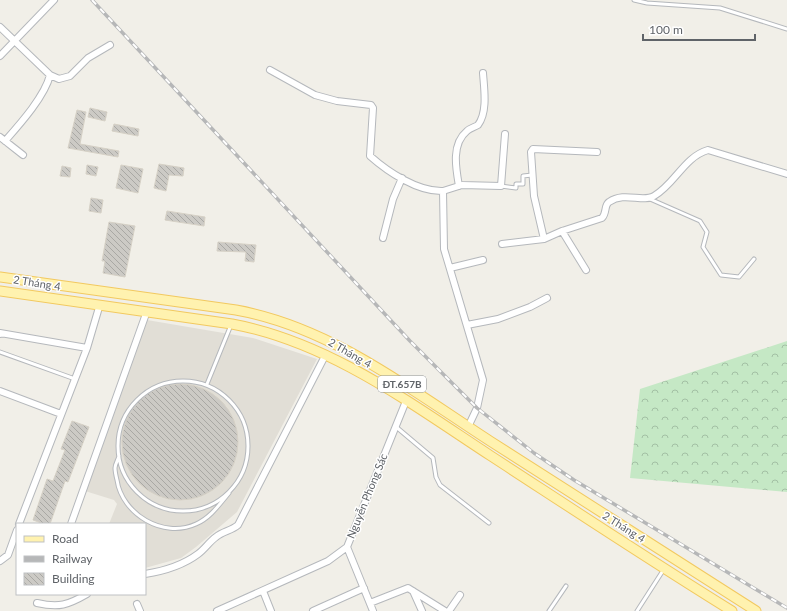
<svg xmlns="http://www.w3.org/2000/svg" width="787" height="611" font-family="Lato,sans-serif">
<defs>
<pattern id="forest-crowns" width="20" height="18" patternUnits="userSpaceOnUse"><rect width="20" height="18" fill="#c5e8c5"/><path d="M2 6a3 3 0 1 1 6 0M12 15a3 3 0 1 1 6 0" fill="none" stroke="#a3c0a4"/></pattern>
<pattern id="building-back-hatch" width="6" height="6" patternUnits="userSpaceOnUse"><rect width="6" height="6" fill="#cccac5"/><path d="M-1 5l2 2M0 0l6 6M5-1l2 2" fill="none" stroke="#a9a8a4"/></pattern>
</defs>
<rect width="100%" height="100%" fill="#f1efe8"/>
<path fill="#e1ded6" d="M147 320 253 338 317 359 237 512 196 547 181 558 145 568V524H109L117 504 114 500 85 491Z"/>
<path fill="url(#forest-crowns)" d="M787 341V492L630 478 640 389Z"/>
<path fill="url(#building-back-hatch)" stroke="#d6d1c6" d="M90 108 107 112 105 121 88 117Z
M77 110 86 112 80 144 119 151 118 157 68 148Z
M114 124 139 129 138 136 112 131Z
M159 164 184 168 183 176 169 175 166 191 154 188Z
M87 165 98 167 96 176 86 174Z
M121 165 143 169 138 193 116 188Z
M62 166 71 168 70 177 60 176Z
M91 198 103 200 101 213 89 211Z
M167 211 205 217 204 226 165 220Z
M109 222 135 226 125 277 103 273 105 261H102Z
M218 242 256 245 254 262 245 261 246 252 217 251Z
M122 442a58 58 0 1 1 116 0a58 58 0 1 1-116 0Z
M72 421 89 427 68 482 65 481 50 524H44L33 520 47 479 53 481 65 450 61 449Z"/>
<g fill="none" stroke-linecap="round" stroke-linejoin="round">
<defs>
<path id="service" d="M634 0 647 3 720 8 787 29
M501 186 516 188V184H523V176L532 175
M650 199 700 221 707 232 703 247 721 275 739 277 754 259
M0 352 75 379
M118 446a65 65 0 1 1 130 0a65 65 0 1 1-130 0Z
M207 384 231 325
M395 426 433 458 436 477 440 485 489 523
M119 456C118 460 115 464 115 468 115 472 116 476 117 480 122 514 163 539 196 524 210 518 219 505 229 493
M549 611 566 586
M637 611 664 569"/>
<path id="minor" d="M0 27 50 75 59 79 70 76 88 58 110 45
M0 56 54 0
M270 70 315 95 337 101 371 105 373 108 370 156C388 172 418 192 443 191
M0 137 23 155
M5 141C20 124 45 96 50 75
M459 186C456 169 451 144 467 131 470 128 475 127 478 125 488 112 484 88 483 73
M562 231 586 270
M383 238 393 199 402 178
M544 239 534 196 531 152 533 149 597 152
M502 244 544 239 562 231 602 218C607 213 604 205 609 202 625 191 642 203 654 196 675 184 684 157 708 150L787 174
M450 268 483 260
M467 325 498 319 530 307 547 298
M0 334V333L87 348 100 304
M0 391 61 414
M468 427 477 408 483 380 444 249 443 191 462 185 501 186 505 134
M19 524 87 348
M71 524 147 311
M347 547 373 611
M0 561 8 555 17 530
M145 574C164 571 182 566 198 554 205 549 209 542 216 537 223 531 231 531 238 525L326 354
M263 591 271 611
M413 591 422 611
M37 603C59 608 68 605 87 594
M370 603 408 588 445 611
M137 604 140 611
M217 611 328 561 347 547 406 401
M313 611 364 588
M449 611 460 595"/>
<path id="primary" d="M0 277 236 310C331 327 411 390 490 441 579 498 667 554 756 611
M0 291 232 324C329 342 410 403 491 456 571 508 651 561 732 611"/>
</defs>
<use href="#service" stroke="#b5b8bc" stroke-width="5"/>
<use href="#minor" stroke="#b5b8bc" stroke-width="8"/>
<use href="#primary" stroke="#f2c960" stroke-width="11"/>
<use href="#service" stroke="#fff" stroke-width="3"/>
<use href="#minor" stroke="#fff" stroke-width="6"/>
<use href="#primary" stroke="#fff2af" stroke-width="9"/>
<defs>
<path id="rail" d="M92 0 410 341 477 408 534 453 574 480 787 608"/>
</defs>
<use href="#rail" stroke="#b6b7b8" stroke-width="3.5"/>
<use href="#rail" stroke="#fff" stroke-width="2" stroke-dasharray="6" stroke-linecap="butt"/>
</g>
<g text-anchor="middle" stroke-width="3" stroke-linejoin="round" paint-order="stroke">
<rect fill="#fff" stroke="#8f9295" stroke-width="1" x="378" y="376" width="48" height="16" rx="3"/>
<g font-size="10" font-weight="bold" fill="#5f6368">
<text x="402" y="388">ĐT.657B</text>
</g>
<g font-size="11" fill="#5f6368" stroke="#fff">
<text transform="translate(37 283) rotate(9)" y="4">2 Tháng 4</text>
<text transform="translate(350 353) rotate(30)" y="4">2 Tháng 4</text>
<text transform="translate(367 496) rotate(-68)" y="4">Nguyễn Phong Sác</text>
<text transform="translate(624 527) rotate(32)" y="4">2 Tháng 4</text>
</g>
</g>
<rect x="16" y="523" width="130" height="72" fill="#ffffff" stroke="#bfc1c3"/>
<rect x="24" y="536" width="20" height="6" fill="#fff2af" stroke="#bfc1c3"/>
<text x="52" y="543" font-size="12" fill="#5f6368">Road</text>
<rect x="24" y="556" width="20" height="6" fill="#b6b7b8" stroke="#bfc1c3"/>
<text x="52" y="563" font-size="12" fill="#5f6368">Railway</text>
<rect x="24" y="573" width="20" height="12" fill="url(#building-back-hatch)" stroke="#bfc1c3"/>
<text x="52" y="583" font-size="12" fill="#5f6368">Building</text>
<path d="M643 34v6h112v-6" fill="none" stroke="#5f6368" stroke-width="2"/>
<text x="649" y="34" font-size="12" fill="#5f6368" stroke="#ffffff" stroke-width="3" paint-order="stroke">100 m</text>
</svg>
